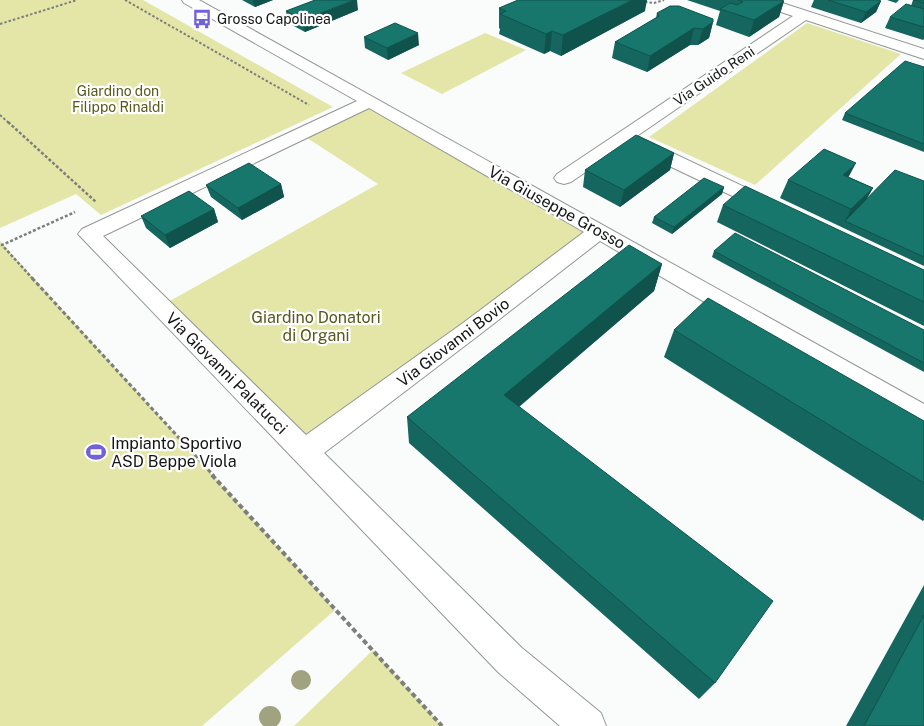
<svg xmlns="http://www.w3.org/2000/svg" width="924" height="726" font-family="'Public Sans',sans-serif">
<rect width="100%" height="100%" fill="#f9fcfa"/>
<path fill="#e3e6a7" d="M0 0H143L333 107 101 215 76 194 0 228Z
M807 23 901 54 755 185 649 137Z
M485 33 526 50 442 94 401 73Z
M369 102 600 230 305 450 161 306 378 184 301 134Z
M0 241 335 610 202 726H0Z
M373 650 442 726H294Z"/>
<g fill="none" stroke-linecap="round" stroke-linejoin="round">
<defs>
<path id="minor" d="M182 0H199L924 404V428L915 425 600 241 479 335 324 453 522 648 601 713 606 726H560L498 672 78 234 82 229 357 101 184 3ZM369 108 584 232 463 323 306 435 103 236Z
M752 0H773L924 49V59L806 20 637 136 776 202 779 206 776 210 769 212 762 210 625 145 571 182 564 184 557 182 554 178 557 174 793 16 754 3Z"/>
</defs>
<use href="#minor" stroke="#939694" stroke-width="2"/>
<path stroke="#7d7f7e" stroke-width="2" stroke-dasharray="2.5 2" stroke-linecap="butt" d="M125 0 309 105
M645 2 654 3 664 0
M0 24 77 0
M0 115 9 123"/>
<path stroke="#7d7f7e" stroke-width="2.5" stroke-dasharray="3 2" stroke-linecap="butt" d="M8 122 96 202
M33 279 2 245 75 212"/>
<path stroke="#7d7f7e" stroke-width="3" stroke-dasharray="4 2.5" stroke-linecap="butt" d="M32 278 214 476"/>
<path stroke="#7d7f7e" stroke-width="4" stroke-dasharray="5 3" stroke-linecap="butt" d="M212 475 442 726"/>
<use href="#minor" fill="#fff" fill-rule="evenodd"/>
</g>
<g fill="#a0a280">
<circle cx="301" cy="680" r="10"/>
<circle cx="270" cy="717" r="11"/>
</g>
<path fill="#14665e" d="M242 0H273L255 7Z
M687 0H780L784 1 779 17 749 37 716 25 720 11Z
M814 0H877L881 1 876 12 861 23 811 7Z
M887 0H899L896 3Z
M913 0H924V39L923 40 885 28 890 17 911 6Z
M499 8 645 11 561 56 550 51 544 54 499 34 500 29 499 28Z
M358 10 305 32 288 23 286 11Z
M657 13 713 22 709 38 698 45H690L647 72 612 58 615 42 656 18Z
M364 37 419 45 388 60 365 48Z
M924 67V152L842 120 845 113Z
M674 153 670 170 620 207 583 187 585 170Z
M849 177 873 188 867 198 924 181V266L780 198 788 180Z
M281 184 284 197 242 220 211 197 206 185Z
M724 187 722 194 672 234 652 223 654 217Z
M723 205 924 270V326L717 222Z
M214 209 218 222 170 248 146 228 141 216Z
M714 251 924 330V372L712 257Z
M662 264 654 291 519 407 715 683 699 699 409 443 407 417Z
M674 330 924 421V520L923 521 664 357Z
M924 585V726H846Z"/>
<path fill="#10534c" d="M253 0H273L255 7Z
M354 0H357L358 10 305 32 303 20Z
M632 0H647L645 11 561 56 563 35Z
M784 1 779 17 749 37 754 20Z
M881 1 876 12 861 23 866 12Z
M713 22 709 38 698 45 703 29Z
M694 28 690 45 647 72 650 56Z
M552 31 550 51 544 54 546 34Z
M418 33 419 45 388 60 387 48Z
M674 153 670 170 620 207 624 190Z
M856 163 847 180 843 175Z
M281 184 284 197 242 220 238 208Z
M724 187 722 194 672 234 674 227Z
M873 188 863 205 845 221 851 209Z
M214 209 218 222 170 248 165 235Z
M662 264 654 291 502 421 504 395Z"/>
<path fill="#17776d" stroke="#10534c" d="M315 0H354L303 20 286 11Z
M518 0H632L563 35 552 31 546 34 500 14 506 11 499 8Z
M738 0H780L784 1 754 20 720 9 730 3 737 5 743 2Z
M828 0H877L881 1 866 12Z
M914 0H924V3Z
M906 4 924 9V27L890 17Z
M670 6H679L713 19V22L703 29 694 28 650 56 615 42 659 16 657 13Z
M395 23 418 33 387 48 364 37Z
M905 61 924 67V144L845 113Z
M636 135 674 153 624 190 585 170Z
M824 149 856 163 843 175 873 188 851 209 788 180Z
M249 163 281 184 238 208 206 185Z
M895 170 924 181V257L845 221Z
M704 178 724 187 674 227 654 217Z
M745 186 924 270V302L723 205Z
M189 191 214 209 165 235 141 216Z
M735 233 924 330V363L714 251Z
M629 245 662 264 504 395 773 601 715 683 407 417Z
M708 298 924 421V483L674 330Z
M924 615V726H864Z"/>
<defs>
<symbol id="bus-bare" viewBox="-9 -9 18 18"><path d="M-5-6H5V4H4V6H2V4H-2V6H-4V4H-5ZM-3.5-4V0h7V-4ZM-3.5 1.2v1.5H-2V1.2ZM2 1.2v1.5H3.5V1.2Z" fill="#7060da" stroke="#fff" stroke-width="2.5" paint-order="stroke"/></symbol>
<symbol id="stadium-bare" viewBox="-9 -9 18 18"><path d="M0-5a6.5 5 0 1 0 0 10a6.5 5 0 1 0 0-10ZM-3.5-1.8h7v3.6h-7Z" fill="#7060da" stroke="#fff" stroke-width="2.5" paint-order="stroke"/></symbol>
</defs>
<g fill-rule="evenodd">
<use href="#bus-bare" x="188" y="5" width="28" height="28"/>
<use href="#stadium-bare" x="82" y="438" width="28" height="28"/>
</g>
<g text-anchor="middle" stroke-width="4.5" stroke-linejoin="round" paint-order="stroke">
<g font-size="14" fill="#131414" stroke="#fff" text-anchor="start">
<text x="217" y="24">Grosso Capolinea</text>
</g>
<g font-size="14" fill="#131414" stroke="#fff">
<text transform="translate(714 76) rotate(-34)" y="5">Via Guido Reni</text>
</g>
<g font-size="14" fill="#58591c" stroke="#fff">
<text x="118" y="96">Giardino don<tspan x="118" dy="16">Filippo Rinaldi</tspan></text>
</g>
<g font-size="16" fill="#131414" stroke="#fff">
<text transform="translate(557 207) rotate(29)" y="6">Via Giuseppe Grosso</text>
<text transform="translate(453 342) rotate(-37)" y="6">Via Giovanni Bovio</text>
<text transform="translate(227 373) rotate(45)" y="6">Via Giovanni Palatucci</text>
</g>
<g font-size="16" fill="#58591c" stroke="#fff">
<text x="316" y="323">Giardino Donatori<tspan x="316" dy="18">di Organi</tspan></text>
</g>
<g font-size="16" fill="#131414" stroke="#fff" text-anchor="start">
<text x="111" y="449">Impianto Sportivo<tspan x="111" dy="18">ASD Beppe Viola</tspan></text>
</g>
</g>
</svg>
